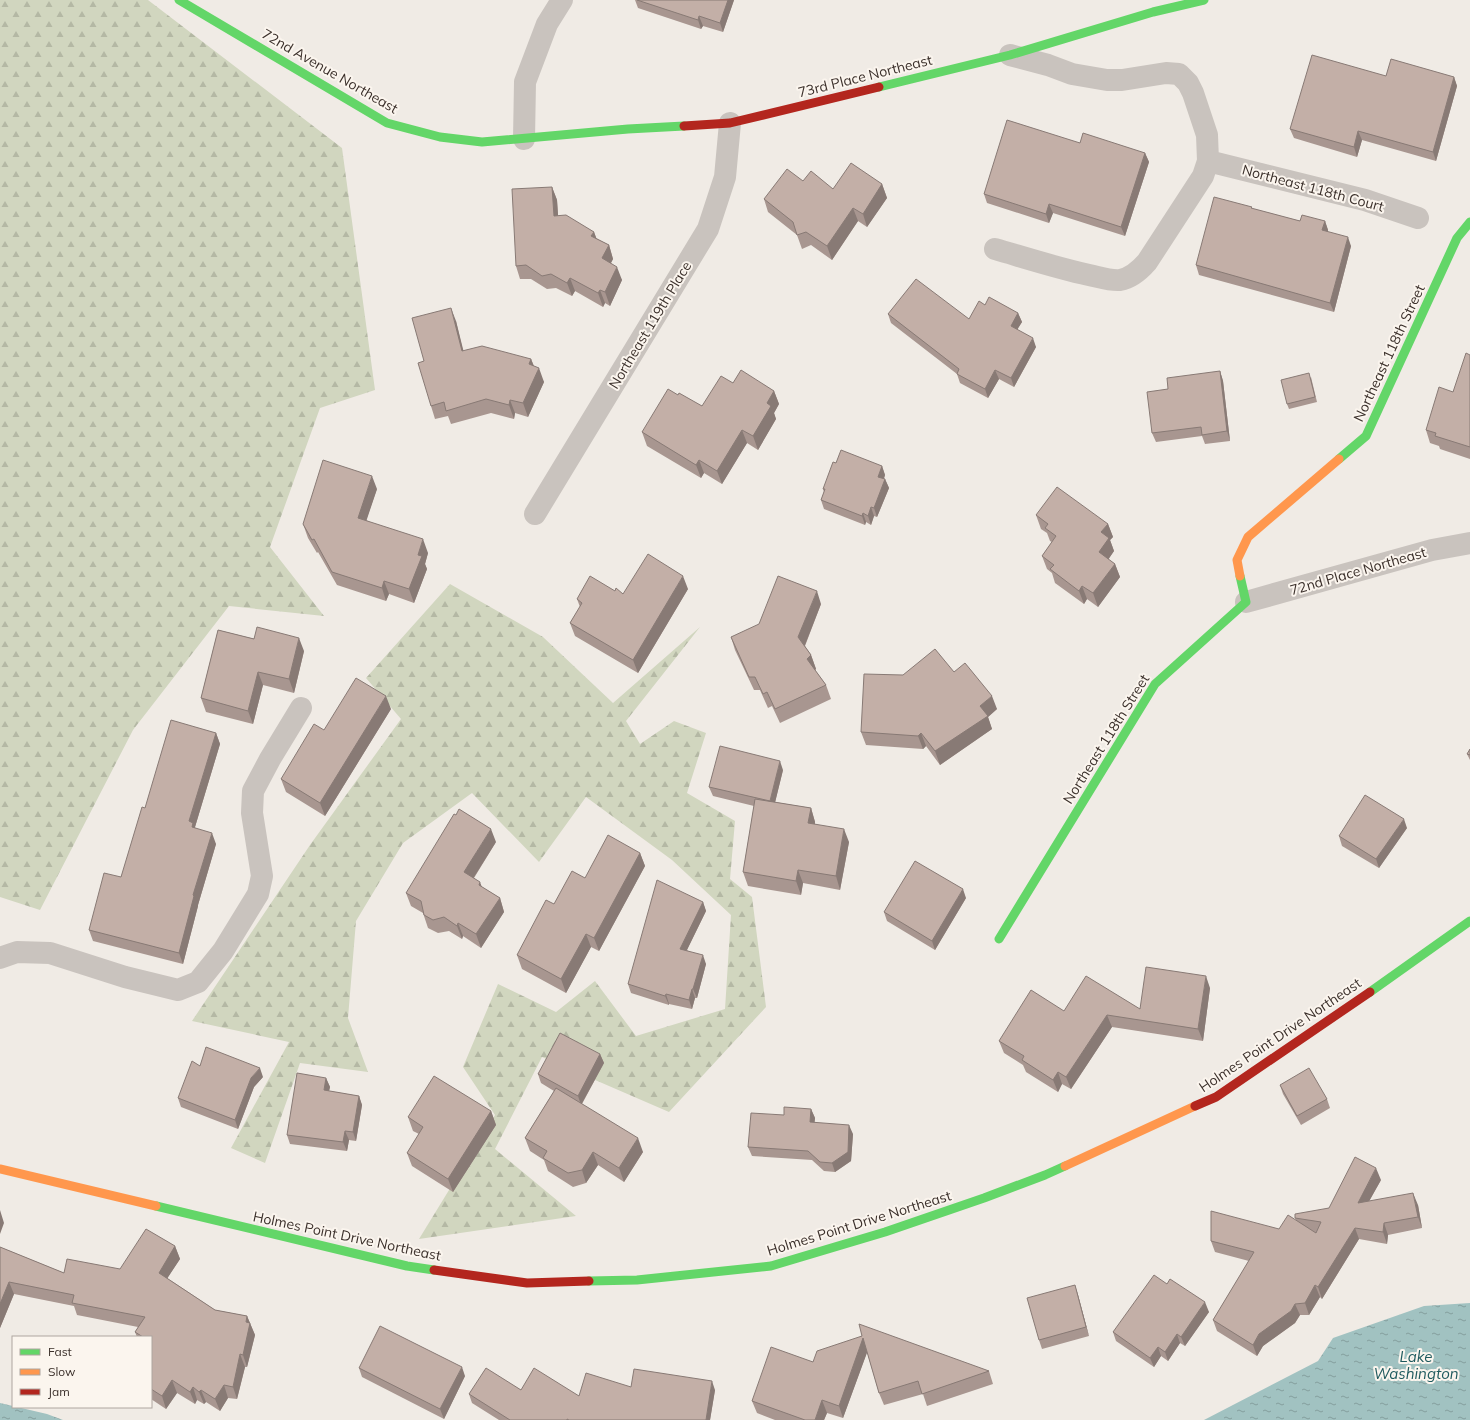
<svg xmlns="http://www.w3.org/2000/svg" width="1470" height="1420" font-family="Mulish,sans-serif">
<defs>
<pattern id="forest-firs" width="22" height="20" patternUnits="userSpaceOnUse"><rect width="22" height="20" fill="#d1d6bf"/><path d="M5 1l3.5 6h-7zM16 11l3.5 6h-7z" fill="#b4b8a4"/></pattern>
<pattern id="water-ripples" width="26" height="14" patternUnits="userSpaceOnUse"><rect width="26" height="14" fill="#a1c2c1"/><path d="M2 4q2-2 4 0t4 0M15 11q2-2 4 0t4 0" fill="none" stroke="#849e9d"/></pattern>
</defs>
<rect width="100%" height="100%" fill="#f0ebe5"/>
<path fill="url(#forest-firs)" d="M0 0H148L342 148 375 390 320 408 270 547 324 616 229 606 133 730 40 910 0 897Z
M450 584 543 637 613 703 700 627 626 721 640 744 674 721 706 733 687 793 735 821 730 879 752 897 766 1007 669 1112 542 1057 495 1149 576 1216 419 1239 495 1115 463 1067 498 984 556 1012 595 981 636 1036 725 1009 731 915 672 860 586 797 539 862 472 793 403 843 356 921 348 1018 368 1072 300 1063 265 1163 231 1148 289 1042 192 1021 310 845 401 719 366 678Z"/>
<path fill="url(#water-ripples)" d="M1470 1303V1420H1204L1318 1361 1333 1338 1424 1306Z
M0 1403 47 1414 63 1420H0Z"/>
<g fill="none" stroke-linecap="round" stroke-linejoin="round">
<path stroke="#c9c3be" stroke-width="22" d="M524 139 525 82 547 24 562 0
M1208 161 1365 200 1418 218
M995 249C1026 258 1057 268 1089 275 1099 277 1110 281 1120 280 1131 278 1140 270 1147 262L1203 176 1208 161 1207 135 1193 93 1188 83 1179 74 1166 73 1122 80H1107L1072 74 1048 65 1010 55
M535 514 708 229 725 177 730 123
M1246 602 1432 550 1470 543
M0 958 17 952 50 953 125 977 178 990 198 982 223 951 258 894 262 876 252 813 253 791 270 759 301 708"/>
<path stroke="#63d668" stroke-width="9" d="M179 0 387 123 440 137 482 142 628 129 684 126
M879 87 1010 55 1153 12 1204 0
M1339 459 1366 436 1457 238 1470 222
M999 939 1155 684 1246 602 1240 576
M1370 992 1470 921
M156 1206 407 1266 434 1270
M589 1281 637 1280 771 1266 885 1232 984 1198 1045 1175 1065 1166"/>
<path stroke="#ff974d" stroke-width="9" d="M1240 576 1237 560 1248 537 1339 459
M1065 1166 1195 1106
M0 1169 156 1206"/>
<path stroke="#b3261e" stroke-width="9" d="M684 126 730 123 879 87
M1195 1106 1216 1097 1370 992
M434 1270 527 1283 589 1281"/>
</g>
<path fill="#a89690" d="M635 0H734L723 32 703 26 701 29 638 8Z
M1386 76 1454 77 1457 86 1436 161 1362 140 1357 157 1294 138 1290 129Z
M1080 143 1145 153 1149 162 1125 236 1053 213 1049 223 987 203 984 194Z
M803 181 833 189 882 184 887 198 867 227 858 221 832 260 811 245 802 249 797 235 768 212 764 199Z
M552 187 557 200 558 216 594 232 596 238 609 245 613 259 611 263 622 280 610 306 605 303 603 307 575 291 572 296 556 288 547 289 531 279H520L516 266Z
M1253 209 1300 221H1325L1328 230V232L1351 246 1334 312 1199 275 1196 265Z
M985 305 1018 313 1022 322 1017 329 1036 347 1014 387 999 379 988 398 960 383 957 374 891 323 888 314 969 319Z
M456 321 463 351 531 359 534 366 544 382 528 417 515 413 514 419 491 413 451 424 448 416 435 419 431 406 424 361Z
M1470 355V459L1440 449 1439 446 1430 443 1426 430 1453 392Z
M1220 371 1223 381 1230 441 1205 444 1202 436 1156 442 1152 433 1168 389Z
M1311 377 1317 402 1289 409 1287 404Z
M733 383 774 391 779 404 774 413 776 419 758 450 747 443 722 484 704 473 701 478 647 446 642 432 678 395 702 406Z
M836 463 882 466 885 475 884 479H885L889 488 877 517 874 516 871 525 866 522 865 525 824 509 821 500 824 492 823 489Z
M377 489 366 520 428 553 425 564 427 569 414 603 389 594 386 601 337 585 318 552 317 553 308 538 303 524Z
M1036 515 1108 524 1113 537 1110 540 1114 551 1108 559 1115 564 1120 577 1098 607 1087 599 1084 604 1055 583 1052 573 1047 569 1042 556 1052 542 1050 541 1047 533 1041 529Z
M688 589 638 673 575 636 570 623 580 607 577 599 615 591 623 594Z
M821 604 805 646 811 655 816 669 815 670 826 685 831 699 780 723 772 706 768 708 760 690H754L735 650 731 637Z
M218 630 304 651 294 693 263 685 253 724 206 712 201 698Z
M954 672 997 709 988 717 992 729 940 765 926 746 923 749 866 745 861 732 903 675Z
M391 709 325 816 286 792 281 779 324 730Z
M216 733 220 744 195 827V828L216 844 198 905V906L183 964 93 941 89 930 121 877 145 808Z
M1470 749V760L1467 754Z
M783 770 775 802 811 808 815 822V824L849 842 840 890 803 883 801 895 748 886 743 872 754 806 713 796 709 787Z
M1407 828 1379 868 1342 846 1339 836Z
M496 842 474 878 482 887 500 898 504 912 481 948 463 936 462 939 449 931 438 933 428 928 423 913 411 906 406 893Z
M640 853 645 866 599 951 591 947 566 993 522 969 517 955 554 904 585 878Z
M966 898 935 950 887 921 884 912Z
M703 902 706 911 687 950 706 964 697 998H695L692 1009 669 1004V1005L631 993 628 984Z
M1210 988 1203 1041 1112 1027 1071 1089 1062 1084 1058 1092 1026 1072 1023 1065 1004 1053 999 1041 1064 1011 1140 1009Z
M600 1054 604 1063 582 1104 643 1152 624 1182 598 1165 586 1183 573 1187 548 1171 544 1160 530 1151 525 1138 554 1091 541 1083 538 1074Z
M263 1077 254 1087 238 1129 181 1107 178 1098Z
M326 1078 330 1087 329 1091 359 1096 362 1105 356 1141 349 1140 347 1151 290 1144 287 1135Z
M1280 1085 1327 1099 1330 1108 1301 1125 1283 1094Z
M811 1109 815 1118 814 1122 853 1134 851 1161 835 1172 824 1171 812 1160 752 1156 748 1147 784 1115Z
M491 1111 496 1125 453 1192 412 1166 407 1153 419 1134 413 1131 408 1117Z
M1381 1180 1369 1201 1418 1205 1422 1228 1388 1235 1387 1244 1359 1239 1322 1299 1320 1297 1309 1315H1300L1295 1323 1263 1346 1257 1356 1217 1331 1213 1320 1249 1261 1215 1252 1211 1241 1279 1229 1296 1220 1295 1218 1329 1208Z
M175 1246 180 1259 167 1278 215 1310 247 1316 255 1335 247 1367H245L237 1399 228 1398 220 1411 206 1402 204 1404 197 1400 195 1404 177 1393 166 1409 151 1399V1337H137L135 1332 138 1327 77 1315 74 1306 14 1294 0 1328V1247L64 1273 120 1269Z
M1167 1284 1209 1312 1185 1346 1180 1343 1168 1361 1161 1356 1154 1367 1116 1341 1113 1332Z
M1075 1285 1078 1295 1089 1336 1042 1349 1039 1340Z
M862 1336 989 1371 993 1384 927 1406 923 1394 884 1405 879 1393 867 1352 843 1418 827 1413 824 1420H775L757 1413 752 1401 813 1362Z
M359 1368 465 1376 444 1419 362 1377Z
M631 1387 715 1390 710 1420H499L472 1403 469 1394 521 1390 579 1396Z"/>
<path fill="#887a75" d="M728 0H734L723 32 720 23Z
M699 16 703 26 701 29 698 20Z
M1454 77 1457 86 1436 161 1433 152Z
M1358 131 1362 140 1357 157 1354 147Z
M1145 153 1149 162 1125 236 1121 227Z
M882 184 887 198 867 227 863 214Z
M552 187 557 200 559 229 554 216Z
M1049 204 1053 213 1049 223 1046 214Z
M853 208 858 221 832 260 827 246Z
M1325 221 1328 230 1326 239 1322 230Z
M594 232 599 245 591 236Z
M1348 237 1351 246 1334 312 1330 303Z
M609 245 613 259 606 272 602 258Z
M617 267 622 280 610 306 605 292Z
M570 278 575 291 572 296 567 283Z
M600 290 605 303 603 307 598 293Z
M451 308 456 321 467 365 462 351Z
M1018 313 1022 322 1014 335 1011 326Z
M1033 338 1036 347 1014 387 1011 378Z
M531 359 536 372 529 364Z
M539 368 544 382 528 417 523 403Z
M995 370 999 379 988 398 985 389Z
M1220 371 1223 381 1230 441 1227 431Z
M774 391 779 404 774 413 776 419 758 450 753 436 767 403Z
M510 400 515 413 514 419 509 405Z
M742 430 747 443 722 484 717 471Z
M699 460 704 473 701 478 696 465Z
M882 466 885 475 881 486 878 477Z
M372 476 377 489 363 531 358 518Z
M885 479 889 488 877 517 874 508Z
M871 507 874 516 871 525 868 516Z
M863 513 866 522 865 525 862 516Z
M1108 524 1113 537 1110 540 1114 551 1104 566 1099 552 1101 532Z
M423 539 428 553 425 564 427 569 414 603 409 589 418 555Z
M1115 564 1120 577 1098 607 1093 593Z
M683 576 688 589 638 673 633 660Z
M384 581 389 594 386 601 382 588Z
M1082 586 1087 599 1084 604 1079 591Z
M817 591 821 604 803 650 798 637Z
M299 638 304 651 294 693 289 679Z
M811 655 816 669 812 673 807 659Z
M258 672 263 685 253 724 248 711Z
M386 696 391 709 325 816 320 803Z
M992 696 997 709 988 717 992 729 940 765 935 751 980 706Z
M216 733 220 744 195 827 197 834 196 838 189 821Z
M921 733 926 746 923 749 918 736Z
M780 761 783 770 773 811 770 802Z
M811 808 815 822 813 836 808 823Z
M1404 819 1407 828 1379 868 1376 859Z
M491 829 496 842 469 885 464 872Z
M844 829 849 842 840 890 836 876Z
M212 833 216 844 198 905V906L183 964 179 953 193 895Z
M640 853 645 866 599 951 594 938Z
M798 870 803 883 801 895 796 881Z
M480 882 485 895 479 885Z
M963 889 966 898 935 950 932 941Z
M500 898 504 912 481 948 476 934Z
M703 902 706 911 683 958 680 949Z
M458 923 463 936 462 939 457 926Z
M586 934 591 947 566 993 561 979Z
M703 955 706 964 697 998 693 989Z
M1206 976 1210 988 1203 1041 1198 1029Z
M692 989 695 998 692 1009 689 1000Z
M666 994 669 1004V1005L665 996Z
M1107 1015 1112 1027 1071 1089 1066 1077Z
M600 1054 604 1063 581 1105 578 1096Z
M260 1068 263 1077 254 1087 238 1129 235 1120 251 1078Z
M1058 1072 1062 1084 1058 1092 1053 1080Z
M326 1078 330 1087 327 1099 324 1090Z
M359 1096 362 1105 356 1141 353 1132Z
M811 1109 815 1118 814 1131 810 1122Z
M491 1111 496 1125 453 1192 448 1179Z
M849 1125 853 1134 851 1161 835 1172 832 1163Z
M345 1131 349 1140 347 1151 343 1142Z
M638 1138 643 1152 624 1182 619 1168Z
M593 1152 598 1165 586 1183 582 1170Z
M1376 1168 1381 1180 1362 1214 1358 1203Z
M1413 1193 1418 1205 1422 1228 1418 1217Z
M0 1210 4 1223 0 1234Z
M1384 1223 1388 1235 1387 1244 1383 1232Z
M1355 1228 1359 1239 1322 1299 1318 1287Z
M175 1246 180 1259 163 1285 159 1273Z
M9 1282 14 1294 0 1328V1304Z
M1075 1285 1078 1295 1089 1336 1086 1327Z
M1315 1285 1320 1297 1309 1315 1305 1303Z
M1205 1302 1209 1312 1185 1346 1181 1337Z
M1295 1304 1300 1315 1295 1323 1263 1346 1257 1356 1253 1345 1259 1334Z
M247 1316 255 1335 247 1367 243 1355Z
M1177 1334 1180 1343 1168 1361 1165 1352Z
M863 1338 868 1350 843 1418 839 1406Z
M1158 1347 1161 1356 1154 1367 1150 1358Z
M240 1354 245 1367 237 1399 233 1387Z
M462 1367 465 1376 444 1419 440 1409Z
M172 1380 177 1393 166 1409 162 1396Z
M712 1381 715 1390 710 1420H706Z
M224 1385 228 1398 220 1411 215 1399Z
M193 1387 197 1400 195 1404 190 1392Z
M201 1390 206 1402 204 1404 199 1392Z
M822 1400 827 1413 824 1420H815Z"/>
<path fill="#c3afa7" stroke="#887a75" d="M637 0H728L720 23 699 16 698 20Z
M1312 55 1386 76 1391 59 1454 77 1433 152 1358 131 1354 147 1290 129Z
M1007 120 1080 143 1083 133 1145 153 1121 227 1049 204 1046 214 984 194Z
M851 163 882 184 863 214 853 208 827 246 806 232 797 235 793 222 764 199 787 169 803 181 811 171 833 189Z
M552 187 554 216 566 215 594 232 591 236 609 245 602 258 617 267 605 292 600 290 598 293 570 278 567 283 551 274 542 276 526 265 516 266 512 189Z
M1214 197 1252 207 1251 208 1300 221 1302 215 1325 221 1322 230 1348 237 1330 303 1196 265Z
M916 279 969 319 979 301 985 305 989 297 1018 313 1011 326 1033 338 1011 378 995 370 985 389 957 374 959 369 888 314Z
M451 308 462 351 482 346 531 359 529 364 539 368 523 403 510 400 509 405 486 399 446 411 444 402 431 406 418 363 424 361 412 318Z
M1466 353 1470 355V447L1435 436 1436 433 1426 430 1439 387 1453 392Z
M741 370 774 391 767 403 771 406 753 436 742 430 717 471 699 460 696 465 642 432 668 389 678 395 679 393 702 406 721 376 733 383Z
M1220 371 1227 431 1202 435 1201 427 1152 433 1147 392 1168 389 1167 378Z
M1309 373 1315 397 1287 404 1281 380Z
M841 450 882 466 878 477 885 479 874 508 871 507 868 516 863 513 862 516 821 500 825 489H823L833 462 836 463Z
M323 460 372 476 358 518 423 539 418 555 422 556 409 589 384 581 382 588 332 572 314 539 312 540 303 524Z
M1057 487 1108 524 1101 532 1109 538 1099 552 1115 564 1093 593 1082 586 1079 591 1050 569 1054 565 1042 556 1056 536 1045 528 1048 524 1036 515Z
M648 554 683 576 633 660 570 623 582 603 577 599 590 576 615 591 616 588 623 594Z
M778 576 817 591 798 637 811 655 807 659 826 685 775 709 767 692 763 694 755 677H749L731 637 759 624Z
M257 627 299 638 289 679 258 672 248 711 201 698 218 630 254 639Z
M935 649 954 672 965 663 992 696 980 706 988 716 935 751 921 733 918 736 861 732 864 674 903 675Z
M356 678 386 696 320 803 281 779 314 724 324 730Z
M171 720 216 733 189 821 193 823 192 827 212 833 193 895 194 896 179 953 89 930 104 873 121 877 142 807 145 808Z
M720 746 780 761 770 801 709 787Z
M1470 749V755L1467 754Z
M1365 795 1404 819 1376 859 1339 836Z
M755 799 811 808 808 823 844 829 836 876 798 870 796 881 743 872Z
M459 809 491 829 464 872 480 882 479 885 500 898 476 934 458 923 457 926 444 917 433 920 424 915 421 901 406 893 454 814 456 815Z
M608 835 640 853 594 938 586 934 561 979 517 955 546 900 554 904 572 871 585 878Z
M915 861 963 889 932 941 884 912Z
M657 880 703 902 680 949 703 955 693 989H692L689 1000 666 994 665 996 628 984Z
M1146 967 1206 976 1198 1029 1107 1015 1066 1077 1058 1072 1053 1080 1022 1060 1024 1056 999 1041 1031 990 1064 1011 1086 976 1140 1009Z
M560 1033 600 1054 578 1096 538 1074Z
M206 1047 260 1068 251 1078 235 1120 178 1098 192 1061 200 1066Z
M1309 1068 1327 1099 1297 1116 1280 1085Z
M297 1073 326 1078 324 1090 359 1096 353 1132 345 1131 343 1142 287 1135Z
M434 1076 491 1111 448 1179 407 1153 423 1127 408 1117Z
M556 1088 638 1138 619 1168 593 1152 582 1170 568 1173 543 1158 547 1151 525 1138Z
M784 1107 811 1109 810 1122 849 1125 848 1152 832 1163 820 1162 808 1151 748 1147 751 1113 784 1115Z
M1355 1157 1376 1168 1358 1203 1413 1193 1418 1217 1384 1223 1383 1232 1355 1228 1318 1287 1315 1285 1305 1303 1295 1304 1291 1311 1259 1334 1253 1345 1213 1320 1254 1252 1211 1241V1211L1279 1229 1288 1215 1316 1233 1321 1222 1295 1218V1214L1329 1208Z
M146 1229 175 1246 159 1273 215 1310 247 1316 246 1322 250 1323 243 1355 240 1354 233 1387 224 1385 215 1399 201 1390 199 1392 193 1387 190 1392 172 1380 162 1396 151 1389V1337H143L135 1332 145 1317 72 1303 74 1295 9 1282 0 1304V1247L64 1273 67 1259 120 1269Z
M1154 1275 1167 1284 1170 1279 1205 1302 1181 1337 1177 1334 1165 1352 1158 1347 1150 1358 1113 1332Z
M1075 1285 1086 1327 1039 1340 1027 1298Z
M859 1324 989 1371 922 1394 918 1381 879 1393 863 1338 839 1406 822 1400 815 1420H805L752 1401 771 1347 813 1362 817 1351 862 1336Z
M380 1326 462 1367 440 1409 359 1368Z
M486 1368 521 1390 534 1368 579 1396 586 1373 631 1387 634 1369 712 1381 706 1420H569L567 1419V1420H510L469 1394Z"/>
<g text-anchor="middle" stroke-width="4" stroke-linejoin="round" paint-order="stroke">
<g font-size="14" fill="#3b302b" stroke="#fbf5ee">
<text transform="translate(330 71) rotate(30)" y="5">72nd Avenue Northeast</text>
<text transform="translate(865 76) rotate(-14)" y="5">73rd Place Northeast</text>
<text transform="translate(1313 188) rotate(15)" y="5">Northeast 118th Court</text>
<text transform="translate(650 325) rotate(-59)" y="5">Northeast 119th Place</text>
<text transform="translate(1389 353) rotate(-65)" y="5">Northeast 118th Street</text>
<text transform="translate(1358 571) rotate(-16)" y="5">72nd Place Northeast</text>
<text transform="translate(1106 739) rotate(-58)" y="5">Northeast 118th Street</text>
<text transform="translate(1280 1035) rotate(-34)" y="5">Holmes Point Drive Northeast</text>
<text transform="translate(859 1223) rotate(-17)" y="5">Holmes Point Drive Northeast</text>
<text transform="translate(347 1236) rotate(12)" y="5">Holmes Point Drive Northeast</text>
</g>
<g font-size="15" font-style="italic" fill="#1f5a5e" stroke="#fbf5ee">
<text x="1416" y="1362">Lake<tspan x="1416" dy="17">Washington</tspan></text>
</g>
</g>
<rect x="12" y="1336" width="140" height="72" fill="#fbf5ee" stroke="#aea6a0"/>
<rect x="20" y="1349" width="20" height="6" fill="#63d668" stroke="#aea6a0"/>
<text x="48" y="1356" font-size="12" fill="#3b302b">Fast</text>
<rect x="20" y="1369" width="20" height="6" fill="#ff974d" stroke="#aea6a0"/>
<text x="48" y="1376" font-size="12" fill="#3b302b">Slow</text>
<rect x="20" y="1389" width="20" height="6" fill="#b3261e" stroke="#aea6a0"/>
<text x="48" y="1396" font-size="12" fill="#3b302b">Jam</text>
</svg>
